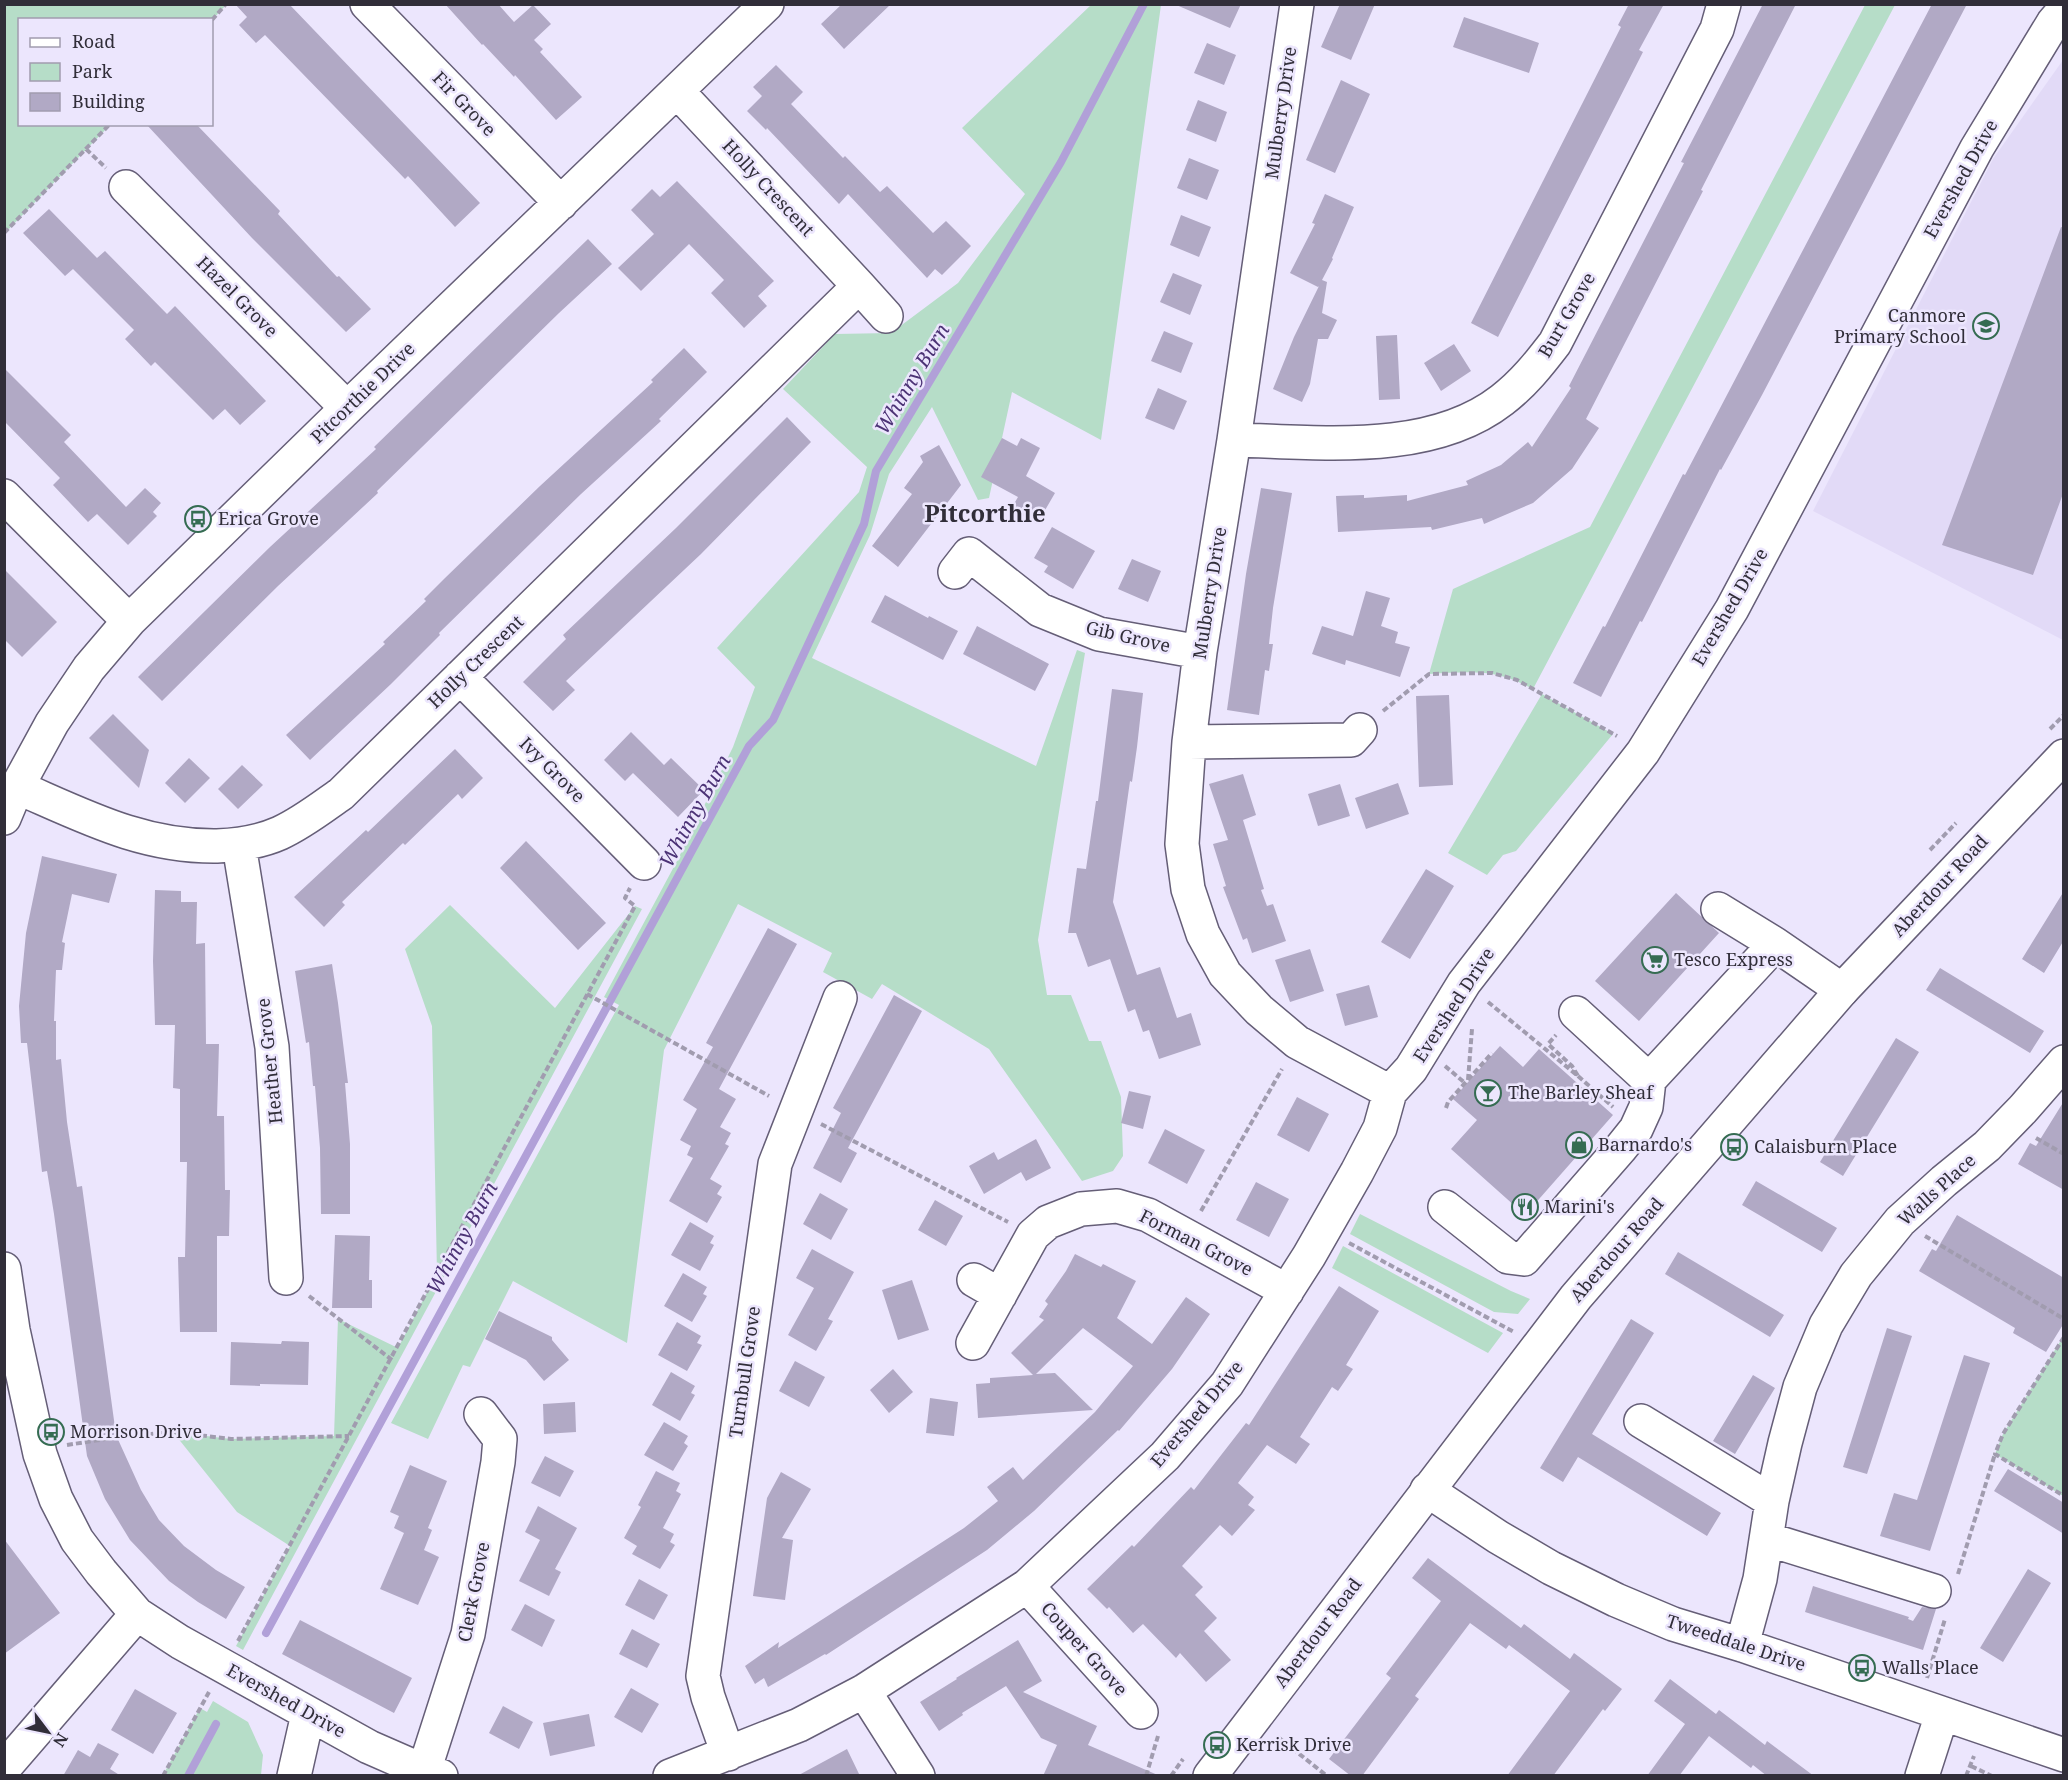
<svg xmlns="http://www.w3.org/2000/svg" width="2068" height="1780" font-family="'Noto Serif',serif">
<rect width="100%" height="100%" fill="#ece6fd"/>
<path fill="#e2daf7" d="M2063 60V640L1813 511 1993 159Z"/>
<path fill="#b6ddc8" d="M5 4 226 5 212 20H20V124L110 125 5 233Z
M1091 5H1161L1101 440 1012 392 989 498 978 500 932 407 889 474 870 535 812 658 1036 766 1077 650 1085 653 1038 940 1047 995H1071L1089 1041H1101L1121 1097 1123 1156 1113 1171 1082 1181 989 1049 882 984 872 999 823 972 832 953 738 904 664 1050 627 1343 513 1281 470 1367 463 1365 428 1439 391 1423 619 1005 604 997 677 861 733 747 755 687 717 648 859 492 867 467 783 389 835 334 891 333 958 283 1025 194 962 128Z
M1865 5H1895L1533 689C1494 668 1471 672 1429 674L1453 589 1590 527Z
M1542 694 1613 734 1516 851 1503 855 1487 875 1448 853Z
M450 905 555 1008 635 906 642 909 243 1650 236 1646 290 1546 237 1512 173 1432 231 1439 334 1436 338 1319 398 1348 437 1273 432 1026 405 949Z
M1360 1214 1511 1291 1530 1299 1518 1314 1494 1312 1350 1234Z
M1343 1246 1503 1333 1488 1353 1332 1268Z
M2063 1337V1496L1995 1454 2003 1434Z
M213 1701 248 1722 263 1755 261 1775H163L200 1708 207 1712Z"/>
<g fill="none" stroke-linecap="round" stroke-linejoin="round">
<path stroke="#b1a0d8" stroke-width="8" d="M266 1633 749 746 773 720 864 524 876 471 1061 162 1144 4
M188 1776 216 1724"/>
</g>
<path fill="#b1a9c5" d="M235 4H289L480 203 455 227 408 176 405 179 265 35 256 43 239 25 247 17Z
M445 4H498L514 22 533 5 551 24 534 40 543 49 540 52 582 97 556 120 515 75 514 77 483 44 482 45Z
M842 4H891L844 49 821 24Z
M1174 4H1241L1230 28Z
M1340 4H1375L1351 60 1321 47Z
M1629 4H1664L1639 50 1643 52 1498 337 1471 323 1621 27 1618 25Z
M1763 4H1796L1701 190 1703 191 1687 222 1586 419 1599 428 1572 469 1533 503 1484 524 1482 518 1432 530 1431 527 1338 532 1336 496 1364 495V498L1407 495V501L1468 485 1466 481 1501 465 1528 442 1532 447 1571 388 1569 386 1684 163 1681 162Z
M1932 4H1967L1762 395 1721 470 1720 469 1642 622 1640 621 1601 697 1573 683 1603 626 1605 627 1683 474 1685 475Z
M1464 17 1539 43 1529 73 1453 47Z
M1207 43 1236 55 1224 85 1194 73Z
M776 65 803 92 791 104 843 158 845 156 880 192 887 186 933 233 946 221 971 246 942 275 935 269 927 278 848 194 839 204 767 128 766 130 747 111 762 96 753 87Z
M1341 80 1370 94 1335 173 1306 160Z
M1198 100 1227 112 1216 142 1186 130Z
M146 124H196L280 211 278 214 337 277 339 276 371 309 346 332 252 238Z
M1189 158 1219 170 1207 200 1177 188Z
M677 181 774 281 758 296 767 306 744 328 711 293 724 280 689 244 641 291 618 268 654 234 631 210 652 189 660 197Z
M1325 194 1354 207 1332 258 1333 259 1322 280 1327 282 1322 313 1337 320 1328 339H1318L1310 384 1302 402 1273 389 1294 337 1319 286 1318 287 1290 273 1315 224 1312 223Z
M49 209 97 258 105 251 167 314 175 306 266 401 240 425 225 409 213 420 155 362 151 366 125 339 134 330 73 269 65 276 23 233Z
M1181 215 1211 227 1199 257 1170 245Z
M2061 227 2064 228V491L2033 575 1942 545Z
M588 239 612 264 559 313 377 491 378 493 278 586 162 701 138 677 270 547 376 449 374 447Z
M1173 273 1202 285 1190 315 1160 302Z
M1164 331 1193 343 1181 373 1151 361Z
M1397 335 1400 399 1379 400 1376 336Z
M1454 344 1471 371 1441 391 1424 363Z
M684 348 707 372 659 419 661 421 581 494 439 633 440 635 391 684 310 760 286 735 385 644 383 642 426 601 424 599 444 579 540 486 653 382 651 380Z
M4 368 71 435 64 442 126 507 145 488 161 503 153 512 157 516 128 545 97 514 88 522 53 485 60 478 4 421Z
M1158 388 1187 401 1174 430 1145 418Z
M787 417 811 442 701 554 566 681 575 690 553 711 523 682 566 639 563 635 676 528Z
M1002 438 1017 446 1021 438 1040 448 1026 476 1055 493 1037 524 1011 509 1018 497 981 477Z
M939 445 961 485 898 567 872 546 912 494 904 488 923 462 920 456Z
M1261 488 1292 493 1273 608 1269 644H1273L1269 671 1265 670 1259 715 1227 710 1246 574Z
M1052 527 1095 551 1073 589 1044 572 1048 566 1034 558Z
M1132 559 1161 571 1148 602 1118 589Z
M4 569 57 622 22 657 4 639Z
M1366 591 1390 598 1381 626 1398 632 1395 643 1410 647 1400 677 1346 660 1345 665 1312 654 1322 626 1353 636Z
M885 595 928 618 929 616 958 631 943 660 871 622Z
M977 626 1049 664 1035 691 963 654Z
M1112 689 1143 693 1137 747 1132 782 1130 781 1113 902 1137 975 1160 967 1177 1018 1191 1013 1201 1045 1159 1059 1149 1030 1143 1032 1135 1009 1128 1012 1110 959 1088 967 1076 933H1068L1077 868 1086 869 1096 801H1098Z
M1449 695 1453 785 1419 787 1416 696Z
M113 714 149 750 139 788 89 738Z
M631 732 664 765 671 758 704 790 678 817 633 773 625 781 604 760Z
M455 749 483 778 462 799 458 794 405 845 403 843 342 902 345 905 324 927 294 897 366 830 368 832Z
M189 758 210 778 185 803 165 783Z
M242 765 263 785 238 809 218 789Z
M1243 774 1256 815 1243 820 1264 889 1261 890 1267 906 1273 904 1286 941 1252 953 1247 938 1243 940 1223 887 1226 886 1213 844 1228 840 1209 784Z
M1398 783 1409 814 1366 829 1355 798Z
M1340 784 1350 816 1318 826 1308 794Z
M526 841 606 923 578 950 500 868Z
M42 856 117 874 109 903 72 894 62 942 65 943 62 970H56L54 1021H56V1060L61 1059 67 1122 77 1187 82 1186 116 1435 141 1490 159 1520 184 1546 216 1570 245 1587 226 1619 198 1602 169 1581 130 1540 105 1499 87 1456 54 1214 47 1171 42 1172 27 1043H21L19 1006 26 933Z
M1426 869 1454 886 1410 959 1381 942Z
M155 890 181 891V902H197L196 944 205 943 206 1044H219L217 1116H224L225 1190H230L229 1236H217V1332H180L178 1257H185L187 1162H180V1089L173 1088 175 1025H155L153 961Z
M2064 891V940L2044 973 2022 959Z
M1676 893 1719 933 1639 1021 1595 981Z
M768 928 797 944 719 1089 736 1099 720 1127 731 1133 725 1144 729 1146 710 1179 722 1186 717 1194 722 1197 707 1223 669 1201 693 1158 687 1155 691 1146 680 1140 697 1109 683 1100 713 1047 706 1043Z
M1310 949 1324 991 1290 1002 1275 960Z
M332 964 338 1003 348 1083H345L350 1144V1214H321L320 1148 315 1086H313L309 1042 306 1043 295 971Z
M1940 968 2044 1031 2030 1053 1926 990Z
M1369 985 1378 1017 1345 1026 1336 994Z
M894 995 922 1011 848 1148 857 1153 841 1183 813 1168 841 1113 833 1108Z
M1896 1038 1919 1052 1843 1176 1820 1162Z
M1500 1046 1523 1067 1539 1049 1613 1115 1525 1215 1451 1149 1477 1120 1453 1099Z
M1129 1091 1151 1096 1143 1129 1121 1123Z
M1297 1097 1329 1114 1309 1152 1277 1135Z
M2064 1101V1190L2018 1164 2030 1143 2036 1146Z
M1165 1129 1205 1150 1187 1184 1148 1163Z
M1036 1139 1051 1168 1026 1181 1021 1172 984 1194 969 1166 994 1152 998 1160Z
M1756 1181 1837 1228 1822 1252 1742 1205Z
M1256 1182 1289 1199 1269 1237 1236 1220Z
M820 1193 848 1209 831 1240 803 1224Z
M935 1200 963 1216 946 1246 918 1230Z
M1957 1215 2064 1278V1323L2046 1352 2013 1333 2015 1328 1919 1271 1932 1249 1936 1251Z
M690 1222 714 1236 710 1243 714 1245 700 1271 671 1255Z
M335 1235 370 1236 369 1280H372V1308H332Z
M812 1249 854 1272 828 1319 833 1321 816 1351 788 1335 814 1288 796 1278Z
M1678 1252 1784 1315 1770 1337 1665 1274Z
M1075 1254 1101 1267 1103 1264 1136 1281 1117 1318 1152 1344 1186 1297 1210 1314 1172 1369 1119 1431 1118 1430 1034 1511 987 1550 826 1655 825 1654 768 1687 764 1678 755 1684 745 1666 779 1642 778 1648 964 1528 998 1501 987 1487 1013 1467 1023 1480 1095 1412 1133 1366 1083 1328 1036 1374 1055 1373 1093 1410 978 1418 976 1384 990 1383V1378L1033 1375 1011 1353 1044 1320 1039 1317 1048 1304 1045 1301 1066 1271Z
M683 1273 707 1287 703 1294 707 1296 692 1322 664 1306Z
M912 1280 929 1330 898 1340 882 1290Z
M1339 1286 1379 1311 1346 1365 1353 1369 1338 1391 1332 1387 1300 1437 1310 1444 1296 1464 1267 1445 1238 1483 1254 1497 1248 1505 1255 1510 1232 1536 1220 1525 1182 1566 1203 1587 1195 1595 1217 1618 1204 1631 1231 1660 1206 1682 1180 1653 1176 1658 1143 1624 1133 1633 1109 1607 1107 1609 1087 1589 1132 1545 1134 1547 1191 1487 1194 1490 1246 1423 1249 1425Z
M499 1311 552 1337V1340L569 1360 544 1381 526 1360 485 1339Z
M1631 1319 1654 1333 1592 1434 1721 1513 1707 1536 1578 1457 1563 1482 1540 1468Z
M677 1322 701 1336 697 1343 702 1345 687 1371 658 1355Z
M1887 1328 1912 1336 1867 1474 1843 1467Z
M282 1341 309 1342 308 1385 260 1384V1386L230 1385 231 1342 281 1344Z
M1964 1355 1990 1363 1930 1551 1880 1536 1894 1493 1917 1500Z
M795 1361 825 1377 809 1407 779 1391Z
M893 1369 913 1392 889 1413 870 1390Z
M671 1372 695 1386 691 1393 695 1395 680 1421 652 1405Z
M1753 1375 1775 1388 1735 1454 1713 1441Z
M930 1398 958 1402 954 1436 926 1433Z
M575 1402 576 1432 544 1434 543 1404Z
M664 1422 688 1436 684 1443 688 1446 673 1471 644 1455Z
M545 1456 574 1471 560 1497 531 1483Z
M410 1465 447 1481 428 1528 432 1530 424 1550 439 1557 418 1605 380 1589 404 1533 394 1528 399 1516 390 1512Z
M2008 1469 2064 1503V1534L1994 1491Z
M656 1471 680 1483 676 1491 681 1494 663 1528 674 1534 670 1542 675 1545 660 1569 632 1554 637 1546 624 1538 641 1507 638 1505Z
M781 1472 811 1489 782 1538 793 1540 785 1600 753 1596 767 1498Z
M538 1506 577 1528 555 1569 561 1572 549 1596 519 1581 540 1540 525 1532Z
M4 1539 60 1613 4 1654Z
M1428 1558 1521 1628 1524 1624 1570 1659 1574 1653 1622 1689 1605 1711 1603 1709 1553 1776H1507L1570 1691 1509 1645 1506 1649 1470 1623 1415 1696 1419 1699 1362 1776H1351L1329 1759 1391 1678 1386 1674 1441 1601 1412 1578Z
M2028 1569 2051 1583 2003 1662 1980 1648Z
M639 1579 668 1595 654 1620 625 1605Z
M1813 1586 1909 1617 1908 1619 1913 1621 1922 1607 1936 1609 1923 1650 1805 1612Z
M525 1604 555 1620 542 1647 511 1630Z
M300 1620 412 1678 394 1713 282 1654Z
M632 1629 660 1644 647 1668 619 1654Z
M1018 1640 1042 1681 1023 1692 1097 1726 1088 1745 1160 1776H1043L1057 1745 1041 1738 1006 1686 962 1713 963 1715 939 1731 920 1702 957 1679 956 1678Z
M1670 1679 1716 1714 1719 1710 1765 1745 1767 1741 1814 1776H1767L1753 1765 1751 1768 1709 1736 1679 1776H1647L1685 1724 1654 1701Z
M631 1688 659 1704 642 1733 614 1717Z
M135 1689 177 1713 153 1754 111 1730Z
M503 1706 533 1722 519 1749 489 1733Z
M589 1714 595 1746 550 1756 543 1723Z
M98 1743 119 1754 110 1769 121 1776H63L78 1750 90 1757Z
M847 1749 860 1776H797Z"/>
<g fill="none" stroke-linecap="round" stroke-linejoin="round">
<defs>
<path id="minor" d="M367 4 561 203
M1297 4 1234 440 1200 652 1189 742 1182 844 1188 889 1203 934 1225 974 1259 1010 1297 1042 1390 1092
M126 187 347 408
M859 286 886 316
M1234 440C1320 442 1430 456 1502 400 1523 384 1539 364 1555 343L1717 29 1724 4
M4 496 129 621
M955 572 969 554 1040 610 1099 634 1200 652
M460 677 644 863
M1189 742 1351 740 1360 730
M17 787C84 816 142 847 217 846 238 845 260 842 280 833 302 823 321 808 341 794L859 286 677 91
M4 818 17 787 52 723 89 668 129 621 347 408 767 4
M239 845 272 1047 286 1278
M1718 909 1775 944
M1576 1013 1649 1080 1775 944 1842 990
M1445 1207 1508 1257 1524 1259 1620 1149 1636 1129 1646 1107 1649 1080
M4 1269 13 1330 40 1454 56 1499 77 1540 101 1572 137 1614 180 1642 369 1747 424 1771 441 1776
M974 1280 1000 1295
M973 1343 1033 1235 1048 1222 1081 1209 1117 1206 1148 1215 1287 1291
M1641 1421 1772 1501
M1427 1490 1498 1537 1551 1568 1616 1600 1673 1624 1742 1645 2064 1755
M1767 1539 1934 1591
M1027 1586 1141 1712
M1742 1645 1760 1579 1772 1501 1785 1443 1800 1387 1826 1325 1856 1275 1900 1221 1944 1181 1987 1146 2023 1109 2064 1062
M864 1691 918 1776
M728 1754 708 1697 703 1676 775 1164 840 998
M4 1768 137 1614
M424 1771 468 1634 498 1462 500 1439 481 1414
M294 1776 308 1714
M670 1776 799 1725 864 1691 1027 1586 1165 1456 1227 1384 1309 1256 1357 1172 1380 1128 1390 1092 1411 1069 1464 983 1643 752 1732 609 1977 148 2053 23 2064 10
M1922 1776 1942 1714"/>
<path id="major" d="M1210 1776 1576 1297 1842 990 2064 756"/>
</defs>
<use href="#minor" stroke="#655e77" stroke-width="36"/>
<use href="#major" stroke="#655e77" stroke-width="36"/>
<path stroke="#a19caf" stroke-width="4" stroke-dasharray="6 3" stroke-linecap="butt" d="M212 20 226 4
M86 149 106 168
M4 233 110 124
M1383 711 1429 674 1492 673 1517 680 1617 736
M2050 729 2064 715
M1930 850 1956 823
M587 994 769 1096
M1488 1002 1578 1076 1572 1066 1548 1044 1556 1035
M1445 1066 1465 1083
M1578 1076 1613 1107
M1468 1080 1472 1029
M1446 1108 1448 1102 1492 1053
M821 1124 1008 1222
M2036 1138 2064 1154
M1201 1211 1282 1069
M1925 1236 2064 1319
M1349 1243 1514 1332
M309 1296 392 1360
M2064 1337 2003 1434 1995 1454 2064 1496
M67 1445 119 1437 173 1432 231 1439 349 1436
M1958 1574 1995 1454
M238 1641 635 906 625 898 630 888
M1927 1678 1945 1619
M1278 1737 1327 1776
M1971 1766 1992 1776
M163 1776 209 1692
M1146 1776 1158 1736
M1171 1776 1183 1759
M1966 1776 1974 1756"/>
<use href="#minor" stroke="#fff" stroke-width="33"/>
<use href="#major" stroke="#fff" stroke-width="33"/>
</g>
<defs>
<symbol id="school-ring" viewBox="-11 -11 22 22"><circle r="9.5" fill="#ece6fd" stroke="#356c52" stroke-width="1.5"/><path d="M0-5L7-2L0 1L-7-2ZM-4 1L0 2.5L4 1V4Q0 6-4 4Z" fill="#356c52"/></symbol>
<symbol id="bus-ring" viewBox="-11 -11 22 22"><circle r="9.5" fill="#ece6fd" stroke="#356c52" stroke-width="1.5"/><path d="M-5-6H5V4H4V6H2V4H-2V6H-4V4H-5ZM-3.5-4V0h7V-4ZM-3.5 1.2v1.5H-2V1.2ZM2 1.2v1.5H3.5V1.2Z" fill="#356c52"/></symbol>
<symbol id="supermarket-ring" viewBox="-11 -11 22 22"><circle r="9.5" fill="#ece6fd" stroke="#356c52" stroke-width="1.5"/><path d="M-6-5.5h2.5l.6 2H6L4.5 2H-2.5L-4.4-4H-6ZM-1.5 3.2a1.3 1.3 0 1 0 .1 0ZM3 3.2a1.3 1.3 0 1 0 .1 0Z" fill="#356c52"/></symbol>
<symbol id="bar-ring" viewBox="-11 -11 22 22"><circle r="9.5" fill="#ece6fd" stroke="#356c52" stroke-width="1.5"/><path d="M-6-5H6L.8 .8V4.5H3.5V6h-7V4.5H-.8V.8Z" fill="#356c52"/></symbol>
<symbol id="shop-ring" viewBox="-11 -11 22 22"><circle r="9.5" fill="#ece6fd" stroke="#356c52" stroke-width="1.5"/><path d="M-5-2.5h2.3a2.7 3.5 0 0 1 5.4 0H5L5.5 6h-11ZM-1.5-2.5h3a1.5 2.3 0 0 0-3 0Z" fill="#356c52"/></symbol>
<symbol id="restaurant-ring" viewBox="-11 -11 22 22"><circle r="9.5" fill="#ece6fd" stroke="#356c52" stroke-width="1.5"/><path d="M-5-6h1v4h1v-4h1v4h1v-4h1v5L-1.5 .5V6h-2V.5L-5-1ZM5-6V6H3V1.5H1.5Q1.5-4 5-6Z" fill="#356c52"/></symbol>
</defs>
<g fill-rule="evenodd">
<use href="#school-ring" x="1971" y="311" width="30" height="30"/>
<use href="#bus-ring" x="183" y="504" width="30" height="30"/>
<use href="#supermarket-ring" x="1640" y="945" width="30" height="30"/>
<use href="#bar-ring" x="1473" y="1078" width="30" height="30"/>
<use href="#shop-ring" x="1564" y="1130" width="30" height="30"/>
<use href="#bus-ring" x="1719" y="1132" width="30" height="30"/>
<use href="#restaurant-ring" x="1510" y="1192" width="30" height="30"/>
<use href="#bus-ring" x="36" y="1417" width="30" height="30"/>
<use href="#bus-ring" x="1847" y="1653" width="30" height="30"/>
<use href="#bus-ring" x="1202" y="1730" width="30" height="30"/>
</g>
<g text-anchor="middle" stroke-width="5" stroke-linejoin="round" paint-order="stroke">
<g font-size="18" fill="#312e39" stroke="#ece6fd">
<text transform="translate(464 104) rotate(46)" y="6">Fir Grove</text>
<text transform="translate(1281 113) rotate(-82)" y="6">Mulberry Drive</text>
<text transform="translate(1961 179) rotate(-61)" y="6">Evershed Drive</text>
<text transform="translate(768 188) rotate(47)" y="6">Holly Crescent</text>
<text transform="translate(237 297) rotate(45)" y="6">Hazel Grove</text>
<text transform="translate(1567 315) rotate(-60)" y="6">Burt Grove</text>
<text transform="translate(363 393) rotate(-44)" y="6">Pitcorthie Drive</text>
<text transform="translate(1210 593) rotate(-81)" y="6">Mulberry Drive</text>
<text transform="translate(1730 607) rotate(-60)" y="6">Evershed Drive</text>
<text transform="translate(1128 637) rotate(13)" y="6">Gib Grove</text>
<text transform="translate(476 662) rotate(-44)" y="6">Holly Crescent</text>
<text transform="translate(552 770) rotate(45)" y="6">Ivy Grove</text>
<text transform="translate(1940 886) rotate(-47)" y="6">Aberdour Road</text>
<text transform="translate(1454 1005) rotate(-57)" y="6">Evershed Drive</text>
<text transform="translate(270 1061) rotate(-96)" y="6">Heather Grove</text>
<text transform="translate(1937 1190) rotate(-42)" y="6">Walls Place</text>
<text transform="translate(1196 1243) rotate(27)" y="6">Forman Grove</text>
<text transform="translate(1617 1250) rotate(-49)" y="6">Aberdour Road</text>
<text transform="translate(745 1372) rotate(-82)" y="6">Turnbull Grove</text>
<text transform="translate(1197 1414) rotate(-50)" y="6">Evershed Drive</text>
<text transform="translate(474 1592) rotate(-79)" y="6">Clerk Grove</text>
<text transform="translate(1318 1633) rotate(-53)" y="6">Aberdour Road</text>
<text transform="translate(1736 1643) rotate(18)" y="6">Tweeddale Drive</text>
<text transform="translate(1084 1649) rotate(48)" y="6">Couper Grove</text>
<text transform="translate(286 1701) rotate(29)" y="6">Evershed Drive</text>
</g>
<g font-size="18" fill="#312e39" stroke="#ece6fd" text-anchor="start">
<text x="1966" y="322" text-anchor="end">Canmore<tspan x="1966" dy="21">Primary School</tspan></text>
<text x="218" y="525">Erica Grove</text>
<text x="1674" y="966">Tesco Express</text>
<text x="1508" y="1099">The Barley Sheaf</text>
<text x="1598" y="1151">Barnardo's</text>
<text x="1754" y="1153">Calaisburn Place</text>
<text x="1544" y="1213">Marini's</text>
<text x="70" y="1438">Morrison Drive</text>
<text x="1882" y="1674">Walls Place</text>
<text x="1236" y="1751">Kerrisk Drive</text>
</g>
<g font-size="20" font-style="italic" fill="#4c3376" stroke="#ece6fd">
<text transform="translate(912 379) rotate(-59)" y="7">Whinny Burn</text>
<text transform="translate(695 811) rotate(-61)" y="7">Whinny Burn</text>
<text transform="translate(462 1238) rotate(-61)" y="7">Whinny Burn</text>
</g>
<g font-size="24" font-weight="bold" fill="#312e39" stroke="#ece6fd">
<text x="985" y="522">Pitcorthie</text>
</g>
</g>
<rect width="2068" height="1780" fill="none" stroke="#312e39" stroke-width="12"/>
<rect x="18" y="18" width="195" height="108" fill="#ece6fd" stroke="#a19caf" stroke-width="1.5"/>
<rect x="30" y="38" width="30" height="9" fill="#ffffff" stroke="#a19caf" stroke-width="1.5"/>
<text x="72" y="48" font-size="18" fill="#312e39">Road</text>
<rect x="30" y="63" width="30" height="18" fill="#b6ddc8" stroke="#a19caf" stroke-width="1.5"/>
<text x="72" y="78" font-size="18" fill="#312e39">Park</text>
<rect x="30" y="93" width="30" height="18" fill="#b1a9c5" stroke="#a19caf" stroke-width="1.5"/>
<text x="72" y="108" font-size="18" fill="#312e39">Building</text>
<g transform="translate(48 1732) rotate(122)" stroke="#ece6fd" stroke-width="4.5" paint-order="stroke">
<path d="M0-4.5L10 22L0 15L-10 22Z" fill="#312e39"/>
<text y="-9" font-size="16" font-weight="bold" text-anchor="middle" fill="#312e39">N</text>
</g>
</svg>
